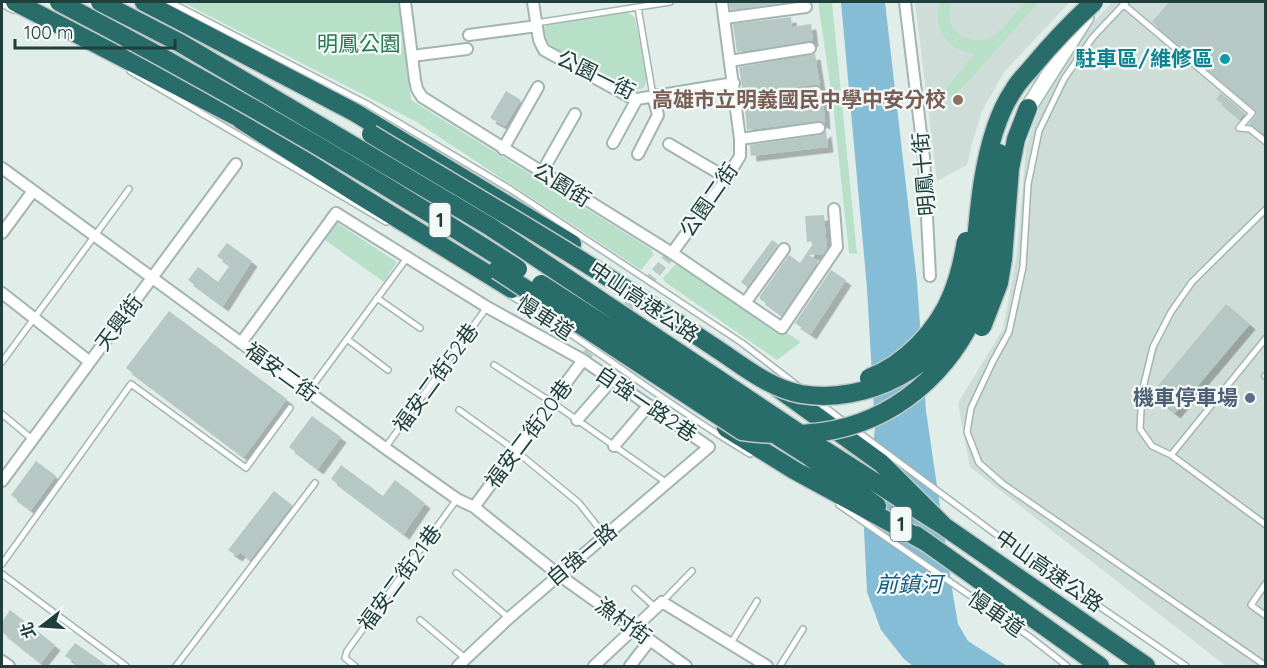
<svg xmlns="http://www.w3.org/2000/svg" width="1267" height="668" font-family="Quicksand,'Noto Sans TC',sans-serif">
<defs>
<filter id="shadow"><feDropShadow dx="5.5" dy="5.5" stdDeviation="0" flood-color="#0004"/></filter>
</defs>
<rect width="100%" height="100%" fill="#e1ede9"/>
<path fill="#cfddd9" d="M915 2H1070L1005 71 983 109 972 143 967 165 937 181Z
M1112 2H1265V666H1226L970 467 958 403 1003 329 1017 253 1026 148 1045 90 1084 33Z"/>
<path fill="#b8e0c9" d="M182 2H399L411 100 651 249 654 254 641 270 415 121Z
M818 2H832L857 254 849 253 833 105Z
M940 2H952C943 23 957 40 978 40 983 40 988 39 992 37 1005 28 1015 12 1025 2H1039L953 98 944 91 974 54C969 52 961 51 956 48 940 38 934 19 940 2Z
M628 12 635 18 647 79 644 88 631 91 551 46 545 38 543 29 547 25Z
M337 223 397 262 384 282 325 240Z
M677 263 682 264 801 342 777 360 665 282 663 278Z"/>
<path fill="#85bcd6" d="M841 2H885L917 282 926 411 953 595 958 624 968 641 1007 666H913L904 659 881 630 867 592 864 530 875 428 867 288Z"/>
<path fill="#b6c8c3" filter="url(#shadow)" d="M729 2H789L731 10Z
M1169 2H1266V135L1249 124 1257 114 1255 109 1152 22Z
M791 17 792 27 811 24 813 41 737 52 733 24Z
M815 54 820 86 815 85 743 94 739 67Z
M506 91 521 100 505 126 490 118Z
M1221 93 1245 114 1240 119 1216 99Z
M823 96 825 124 818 121 747 130 745 109 817 99Z
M826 131 828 147 751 156 750 145 820 135Z
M824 215 827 249 823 254 809 255 818 261 782 315 760 299V296L789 255 800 263 815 241 807 242 805 216Z
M772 240 778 244 747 287 741 282Z
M227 243 252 261 223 306 188 280 198 267 218 282 230 265 217 256Z
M831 270 846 280 811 334 795 323Z
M1226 304 1250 324 1175 413 1151 394Z
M169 311 287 399 244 457 126 368Z
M312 416 341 437 318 469 289 447Z
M36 461 56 476 31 510 11 495Z
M341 465 383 496 395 480 425 503 404 534 331 479Z
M274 491 292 505 250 560 240 552 237 556 228 550Z
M10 610 55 645 41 663 2 632V622Z
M75 643 98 659 107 666H80L65 656Z"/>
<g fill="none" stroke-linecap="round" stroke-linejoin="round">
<path stroke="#bacac6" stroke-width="10" stroke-dasharray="10 5" stroke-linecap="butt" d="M618 319 672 253
M583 360 604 335"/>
<defs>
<path id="lane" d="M170 2 367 104 510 189 742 343 798 386
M1126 2 1093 37 1064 79 1039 131 1028 184 1023 267 1009 332 993 361 971 408 967 432 979 463 1003 484 1266 666
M2 4 13 10
M1123 4 1252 113 1239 128 1250 129 1266 142
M638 7 653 96
M536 23 670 2
M130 71 386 222
M508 294C591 343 666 405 750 454
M377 298 420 328
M1266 338 1171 455 1266 525
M347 339 388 370
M2 362 129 189
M494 365 553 403 667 483
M1265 376 1266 375
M308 392 407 258
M817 401 846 423
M459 410 516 451 579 503 605 536
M2 414 32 439
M853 428 1013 547 1186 666
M385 448 487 307
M1171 455 1152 446 1140 429 1142 392 1153 347 1171 312 1192 282 1266 209
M839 505 1030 637 1067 666
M2 564 131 384 246 468 290 408
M456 573 509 618
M2 574 126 666
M1266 583 1251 605 1266 616
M635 589 656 608
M661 603 692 571
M420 620 465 658
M731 643 757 601
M176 666 315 483
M355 666 345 658 347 651 457 499
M780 666 803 629"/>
<path id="street" d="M405 2 415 80 417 89 422 97 672 253 782 328 837 247 834 209
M533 2 539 40 544 50 630 97 637 99 734 83
M905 2 924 158 930 276
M725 18 806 7
M469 35 537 26
M412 56 467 49
M730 61 810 48
M736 103 816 92
M740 139 819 128
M613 143 637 99
M669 144 727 178
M503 149 538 87
M638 154 658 115 653 96
M2 168 385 448 457 499 474 507 559 575 686 666
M542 172 575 114
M2 233 33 191
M672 253 727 178 740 156V139L722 2
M2 293 90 362
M745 303 784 249
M241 343 336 213 487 307 583 360 709 447 509 618 458 666
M577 420 612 380
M614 446 649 405
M2 481 236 164
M474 507 583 360
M2 661 9 666
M594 666 662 602 767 666
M630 666 650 640"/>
<path id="secondary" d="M1028 108 1086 17"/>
<path id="highway" d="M15 2 251 124
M144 2 354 112 572 244
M241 120 359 195 512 289
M779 389 881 463 945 527
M726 428 794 470 926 542
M820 447 945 527 1146 666
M810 457 877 506
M916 535 1100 666"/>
</defs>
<use href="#lane" stroke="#a3b5b2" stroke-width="8"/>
<use href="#street" stroke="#a3b5b2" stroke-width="14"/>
<use href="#secondary" stroke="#9eb9b4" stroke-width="18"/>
<use href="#highway" stroke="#c1c9c8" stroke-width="21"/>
<use href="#lane" stroke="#fff" stroke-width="5"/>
<use href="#street" stroke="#fff" stroke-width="10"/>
<use href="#secondary" stroke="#fff" stroke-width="15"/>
<use href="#highway" stroke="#296d6a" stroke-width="18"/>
<defs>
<path id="highway-bridge" d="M59 2C215 84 369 173 518 269
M100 2 180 43 489 226 820 447
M371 134C450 182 531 228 609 278 647 302 685 328 723 353 748 370 771 388 801 394 865 405 943 367 964 304 977 263 976 222 983 180 988 150 996 116 1013 91 1018 82 1026 74 1033 66 1052 43 1072 22 1094 2
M497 270 742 431C818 442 884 428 937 371 959 347 975 320 983 288 987 274 988 258 989 243 992 213 995 183 999 153
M541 284 810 457
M982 327 999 283 1003 259 1010 169 1016 139 1028 108
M869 378C905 364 938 330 952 294 959 277 963 259 966 241"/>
</defs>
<use href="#highway-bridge" stroke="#c1c9c8" stroke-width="21" stroke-linecap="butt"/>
<use href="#highway-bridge" stroke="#296d6a" stroke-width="18"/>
</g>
<circle fill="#0f9aa8" stroke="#f2f9f7" stroke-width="2" cx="1225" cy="59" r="6"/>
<circle fill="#8d6e63" stroke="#f2f9f7" stroke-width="2" cx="958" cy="100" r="6"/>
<circle fill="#5c6f8a" stroke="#f2f9f7" stroke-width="2" cx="1250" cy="398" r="6"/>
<g text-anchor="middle" stroke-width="4.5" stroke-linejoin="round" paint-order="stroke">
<g fill="#f2f9f7" stroke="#5f7774" stroke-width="1.5">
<rect x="429.5" y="203" width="21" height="34" rx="4.5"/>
<rect x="890.5" y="507" width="21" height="34" rx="4.5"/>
</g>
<g font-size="20" font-weight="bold" fill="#203f3c">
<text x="440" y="227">1</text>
<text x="901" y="531">1</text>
</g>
<g font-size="21" fill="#277954" stroke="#f2f9f7">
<text x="359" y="51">明鳳公園</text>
</g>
<g font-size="21" font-weight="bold" fill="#0d838f" stroke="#f2f9f7" text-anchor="end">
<text x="1213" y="66">駐車區/維修區</text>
</g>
<g font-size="21" fill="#203f3c" stroke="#f2f9f7">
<text transform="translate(596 75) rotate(26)" y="7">公園一街</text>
<text transform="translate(924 174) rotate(-95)" y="7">明鳳十街</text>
<text transform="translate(562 185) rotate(32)" y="7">公園街</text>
<text transform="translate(709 200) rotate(-55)" y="7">公園二街</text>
<text transform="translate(644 302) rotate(34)" y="7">中山高速公路</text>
<text transform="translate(545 318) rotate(33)" y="7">慢車道</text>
<text transform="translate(119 323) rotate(-53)" y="7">天興街</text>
<text transform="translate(281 372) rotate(36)" y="7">福安二街</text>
<text transform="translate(436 378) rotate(-54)" y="7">福安二街52巷</text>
<text transform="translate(646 404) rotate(34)" y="7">自強一路2巷</text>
<text transform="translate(529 434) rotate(-53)" y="7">福安二街20巷</text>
<text transform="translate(582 555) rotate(-40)" y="7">自強一路</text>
<text transform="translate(1049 571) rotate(35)" y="7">中山高速公路</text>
<text transform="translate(400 578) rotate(-54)" y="7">福安二街21巷</text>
<text transform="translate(996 614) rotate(35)" y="7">慢車道</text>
<text transform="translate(623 621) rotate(36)" y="7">漁村街</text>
</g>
<g font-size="21" font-weight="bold" fill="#785e54" stroke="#f2f9f7" text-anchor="end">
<text x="946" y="107">高雄市立明義國民中學中安分校</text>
</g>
<g font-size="21" font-weight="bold" fill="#4e5e75" stroke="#f2f9f7" text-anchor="end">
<text x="1238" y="405">機車停車場</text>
</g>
<g font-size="22" font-style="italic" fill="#155c7f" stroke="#f2f9f7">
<text x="909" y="592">前鎮河</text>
</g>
</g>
<rect width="1267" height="668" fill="none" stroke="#203f3c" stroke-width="6"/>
<g transform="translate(42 626) rotate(253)" stroke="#f2f9f7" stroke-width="4.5" paint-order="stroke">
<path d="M0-4.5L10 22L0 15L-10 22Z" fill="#203f3c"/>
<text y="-9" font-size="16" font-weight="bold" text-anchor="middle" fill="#203f3c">北</text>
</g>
<path d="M15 39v9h160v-9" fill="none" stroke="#203f3c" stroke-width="3"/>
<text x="24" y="39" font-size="18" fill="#203f3c" stroke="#f2f9f7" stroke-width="4.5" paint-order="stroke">100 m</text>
</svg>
